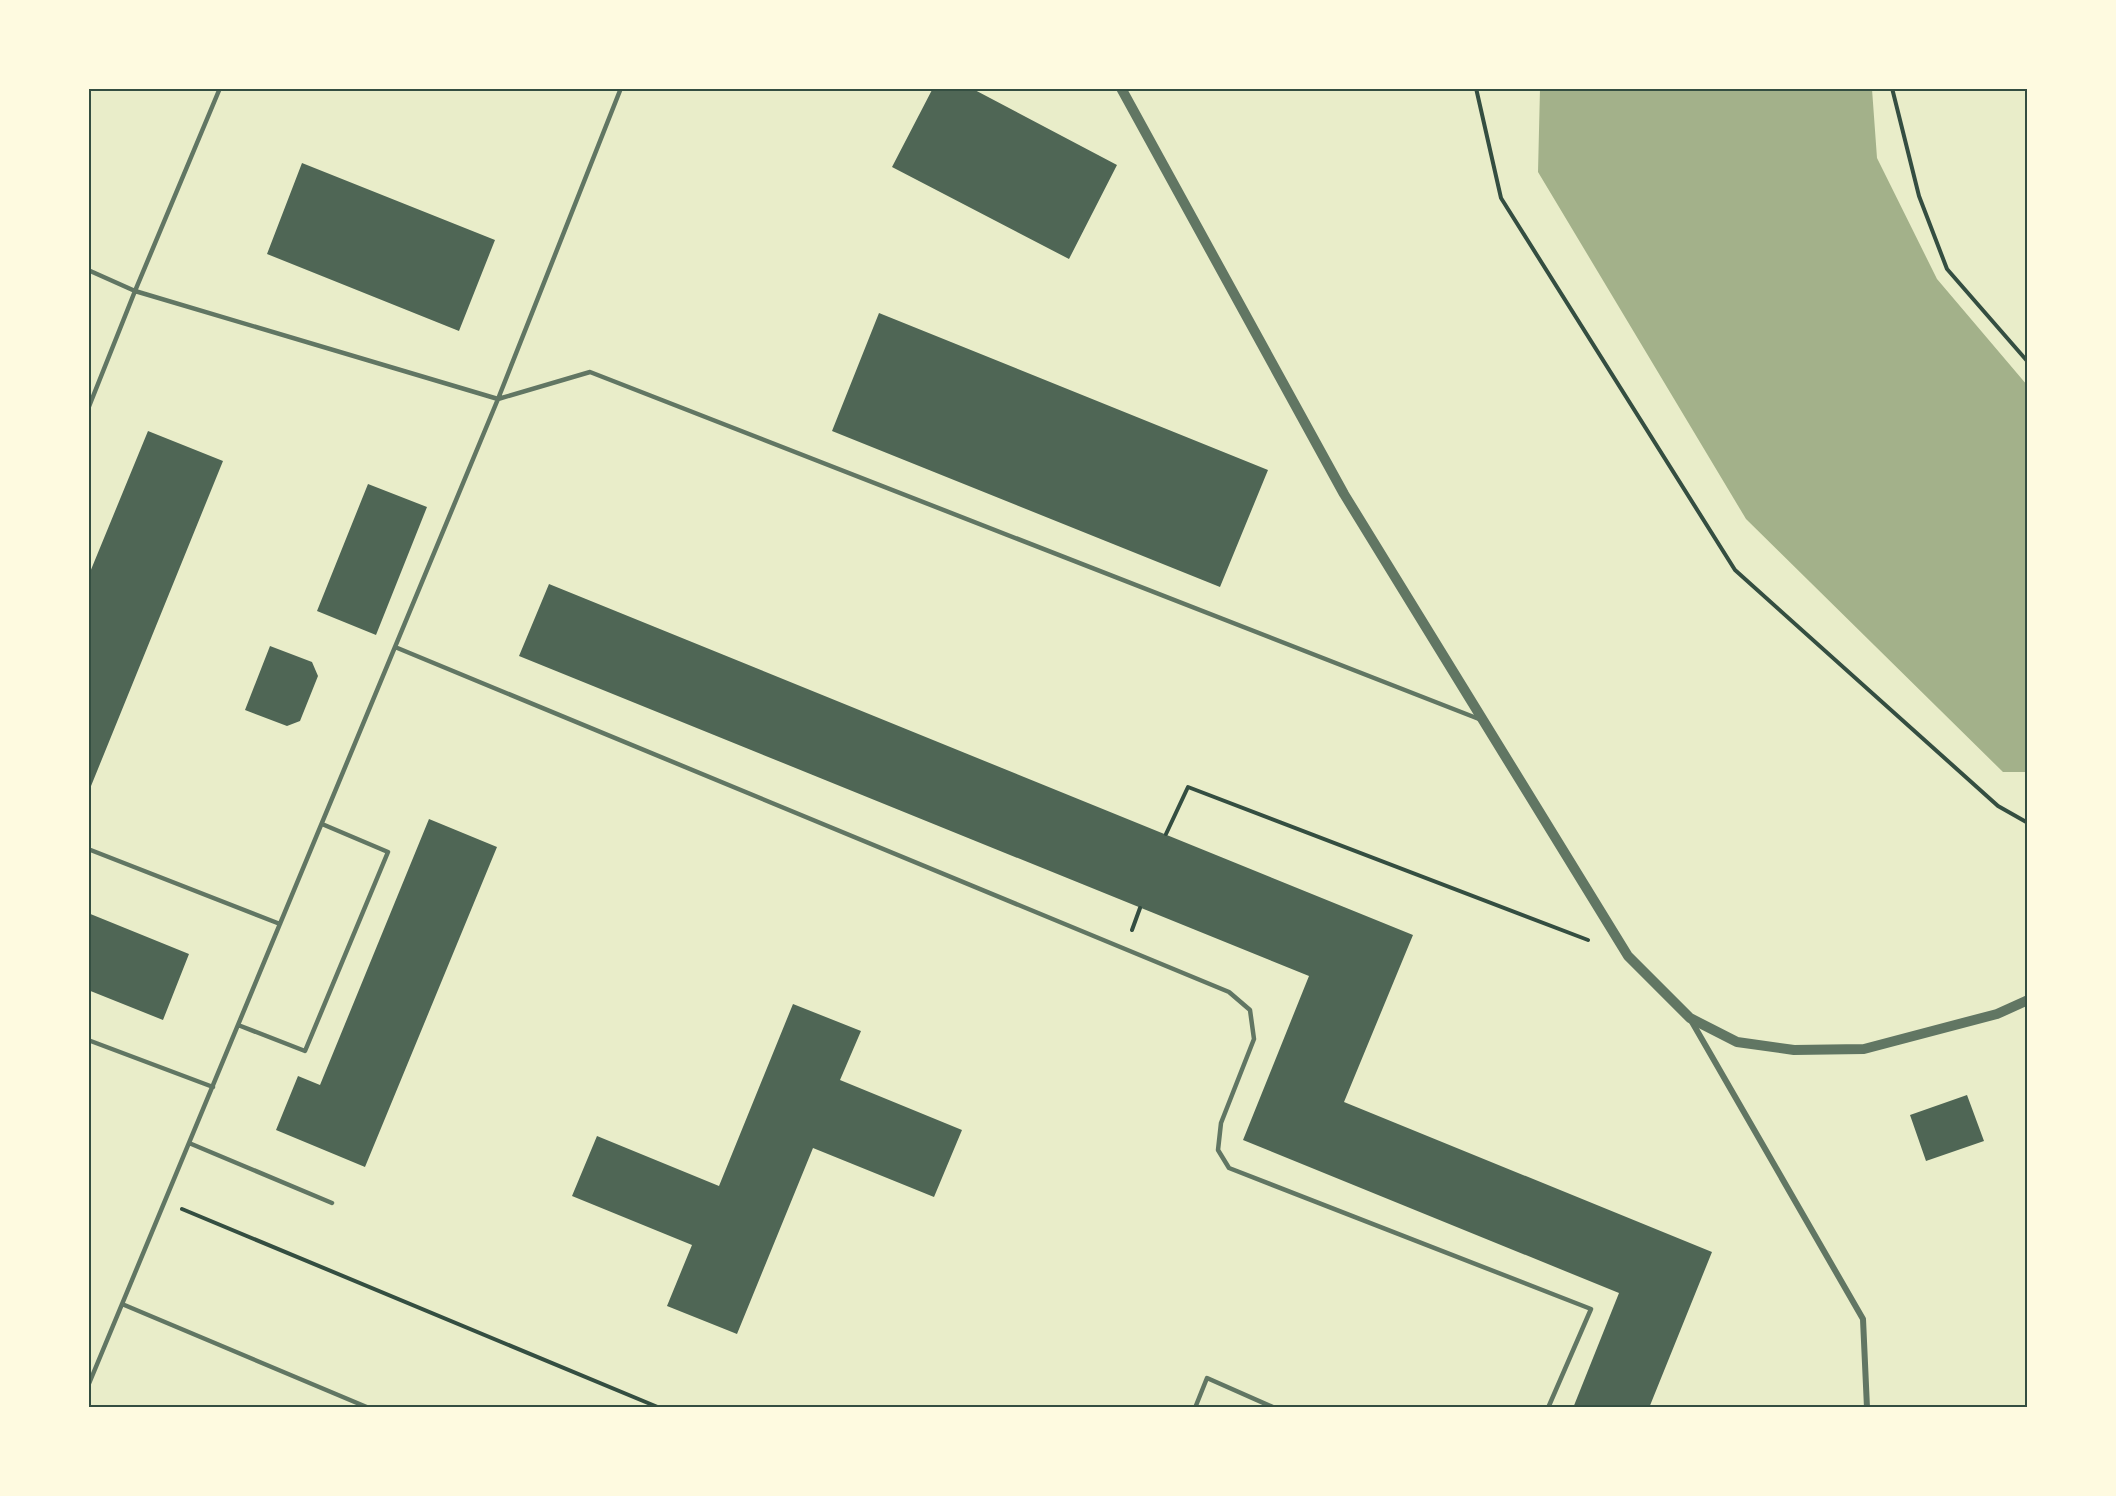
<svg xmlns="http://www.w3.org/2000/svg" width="2116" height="1496" font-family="'Crimson Pro',serif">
<rect width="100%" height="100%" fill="#e9edc9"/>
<path fill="#a3b18a" d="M1540 89H1872L1877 158 1937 279 2027 385V772H2003L1746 519 1538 172Z"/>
<path fill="#4f6655" d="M933 88H971L1117 165 1069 259 892 167Z
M302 163 495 240 459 331 267 254Z
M879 313 1268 470 1220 587 832 431Z
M148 431 223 461 89 791 88 577Z
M368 484 427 507 376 635 317 611Z
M549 584 1413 935 1344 1102 1712 1252 1649 1408H1573L1619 1293 1243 1140 1309 976 519 656Z
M270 646 312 662 318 676 300 721 287 726 245 710Z
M429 819 497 847 365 1167 276 1130 298 1076 320 1085Z
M88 913 189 954 163 1020 88 990Z
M793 1004 861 1031 840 1080 962 1130 934 1197 813 1148 737 1334 667 1306 692 1245 572 1196 597 1136 719 1186Z
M1967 1095 1984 1141 1926 1161 1910 1115Z"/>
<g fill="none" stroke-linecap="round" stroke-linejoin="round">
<path stroke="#344e41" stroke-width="4" d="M1476 88 1501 198 1735 570 1998 806 2028 823
M1892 88 1919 196 1947 269 2028 362
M1166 834 1188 787 1588 940
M1132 930 1140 908
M182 1209 660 1408"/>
<path stroke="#617663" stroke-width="4.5" d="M88 270 135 291 498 399 590 372 1479 719
M88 409 135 291 220 88
M395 647 1229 992 1250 1010 1254 1039 1221 1123 1218 1150 1229 1168 1591 1309 1548 1408
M88 849 280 924
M238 1025 305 1051 388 852 322 824
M88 1040 213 1087
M189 1143 332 1203
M122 1304 369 1408
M88 1386 498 399 621 88
M1195 1408 1207 1378 1275 1408"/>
<path stroke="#617663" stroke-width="6" d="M1692 1022 1863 1319 1867 1408"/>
<path stroke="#617663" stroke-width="10" d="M1121 88 1344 494 1628 956 1690 1018 1737 1042 1794 1050 1864 1049 1997 1014 2028 1000"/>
</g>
<rect width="2116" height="1496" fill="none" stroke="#fefae0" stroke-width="180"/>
<rect x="90" y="90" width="1936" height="1316" fill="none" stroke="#344e41" stroke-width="2"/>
</svg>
